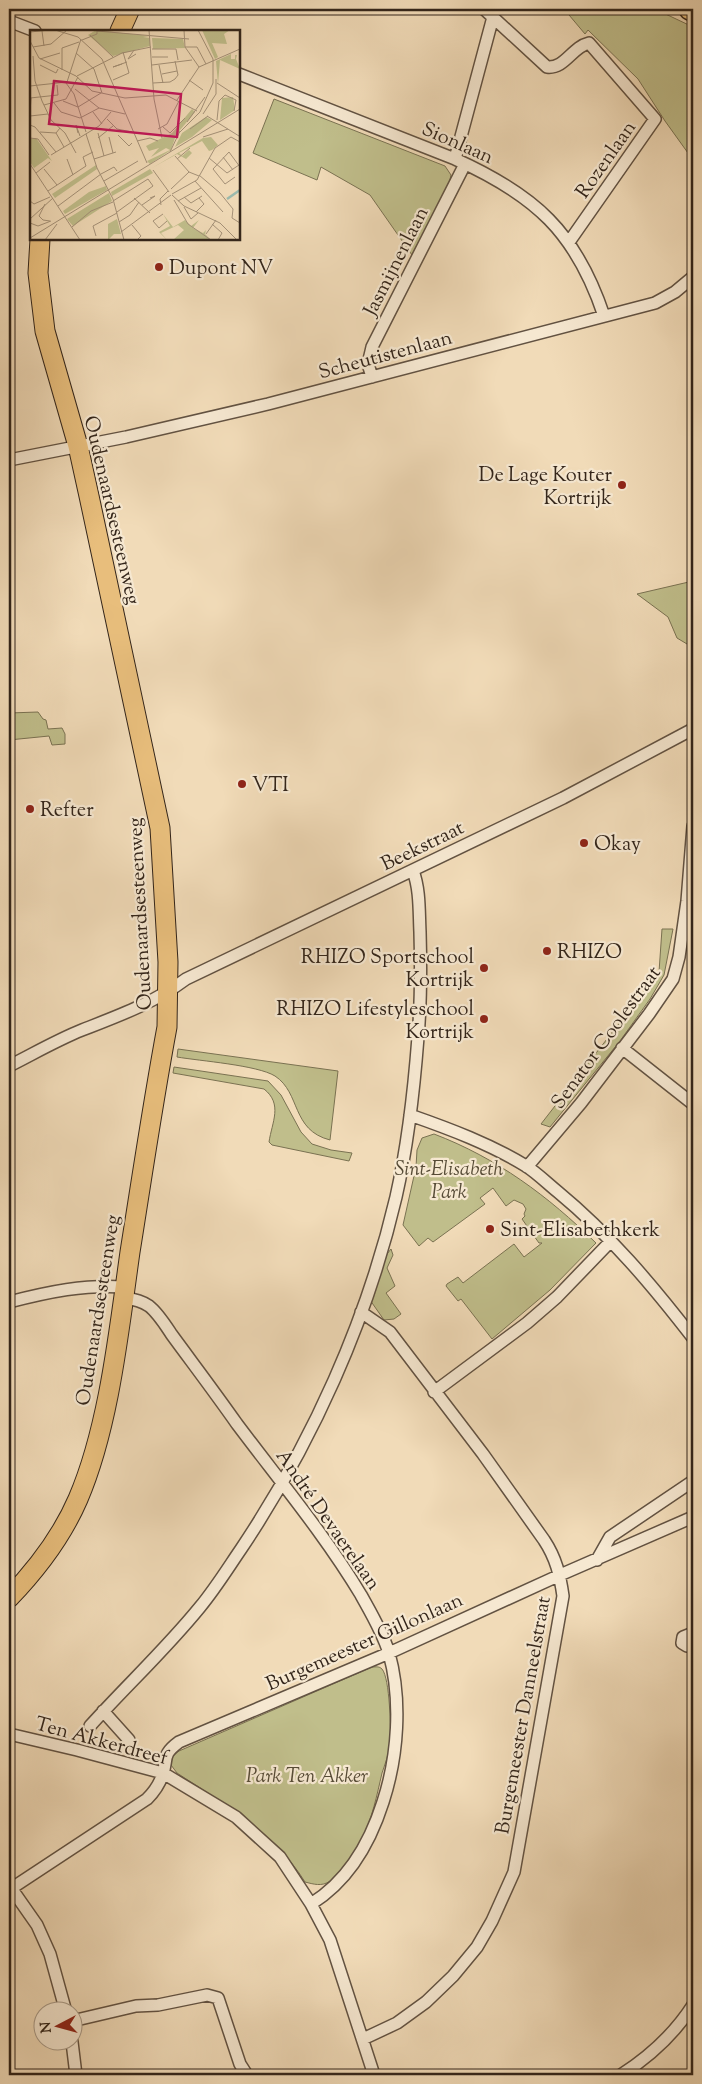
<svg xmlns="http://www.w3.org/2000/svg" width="702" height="2084" font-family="'Sorts Mill Goudy',serif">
<rect width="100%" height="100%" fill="#f1dbb8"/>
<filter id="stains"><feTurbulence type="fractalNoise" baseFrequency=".004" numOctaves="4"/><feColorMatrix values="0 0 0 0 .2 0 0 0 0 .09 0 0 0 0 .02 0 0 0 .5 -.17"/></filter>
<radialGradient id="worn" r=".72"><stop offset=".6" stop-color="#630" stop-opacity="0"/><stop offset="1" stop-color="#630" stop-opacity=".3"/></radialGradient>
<path fill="#c0be8b" stroke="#7a7252" d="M564 9H655L693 27V160L665 121 638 79 588 30 585 34Z
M274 99 445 166 451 175 449 184 412 255 370 195 321 167 317 180 253 153Z
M693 581V639L687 644 677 638 668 617 637 594Z
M38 712 43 719 46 720 48 729 62 728 65 734V744L52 745 49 736 9 740V713Z
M662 929H673L664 975 650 999 620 1041 550 1127 541 1124 659 972Z
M178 1049 338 1071 330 1140C291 1130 301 1093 275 1076 257 1065 200 1061 177 1057Z
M174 1067 268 1081 281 1095 301 1132 312 1144 331 1150 352 1153 349 1161 272 1145 269 1142C272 1122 283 1104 264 1089L173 1073Z
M434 1134C497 1158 548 1196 596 1243L550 1290 492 1339 461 1299 458 1301 446 1286 447 1284 458 1277 463 1283 514 1244 524 1257 542 1243H539L522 1219 525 1216 524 1214 526 1209 523 1204 514 1200 506 1206 493 1188 480 1198 485 1204 433 1242 428 1238 419 1246 403 1225 416 1167 417 1150 422 1138Z
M391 1249 393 1255 387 1268 395 1286 386 1293 401 1314 394 1319 384 1320 370 1300 387 1254Z
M372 1667C376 1667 379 1666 382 1669 390 1678 391 1731 390 1744 389 1754 385 1764 382 1773 377 1795 372 1819 362 1839 355 1853 344 1872 330 1881 322 1887 313 1884 305 1882 275 1833 223 1803 177 1773L171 1765 172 1757 179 1751Z"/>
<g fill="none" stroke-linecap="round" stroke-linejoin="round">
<defs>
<path id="street" d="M484 9 547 67C565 69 572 47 589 43L655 119 569 242
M9 21 35 31
M239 74 455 159C535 195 576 232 604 316
M455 159 493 17
M372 377 368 364 372 347 465 164
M9 460 126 437 268 404 655 303 675 292 693 277
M622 1048 693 1104
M9 1066C33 1054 57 1040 82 1030 118 1016 154 1003 186 979L563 798 693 729
M410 1115C450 1129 490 1144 526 1166 537 1173 548 1184 558 1192 610 1235 652 1285 693 1338
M527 1167 581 1103 649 1014 673 979 679 957 687 901 693 826
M124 1298C133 1299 142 1301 149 1306 158 1313 166 1326 172 1335 194 1365 216 1394 237 1424 279 1480 325 1535 361 1595 371 1613 383 1633 389 1653 402 1700 398 1756 383 1802 370 1843 348 1881 311 1904
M9 1302C48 1292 85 1284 125 1287
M361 1312 390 1332 483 1454 544 1540C556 1558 560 1575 563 1596L514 1872 492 1921 477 1947 453 1976 426 2002 397 2023 363 2039
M434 1392 527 1323 557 1297 611 1241
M597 1560 610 1537 693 1481
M693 1633 683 1637 682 1643 687 1646 693 1645
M103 1711 129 1740
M90 1726C126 1686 166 1649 200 1607 215 1589 228 1568 241 1549 312 1443 367 1321 396 1197 408 1144 414 1090 418 1037 421 1002 421 967 420 932 419 912 420 889 413 871
M9 1734 77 1750 163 1773 236 1817 280 1857 311 1904 330 1940 374 2075
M9 1885 37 1925 50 1954 66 2012
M12 1888 147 1799C154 1792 159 1785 162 1776 169 1759 160 1756 179 1742L389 1653 560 1575 693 1517
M72 2021 136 2006 158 2005 207 1995 218 1998 240 2064 247 2075
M72 2042 76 2075
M621 2075C649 2057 675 2033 693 2005"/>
<path id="primary" d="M120 31 130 9
M9 1598C36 1570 62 1536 78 1499 109 1427 119 1330 130 1252 142 1177 153 1102 167 1027L168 962 160 828 89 496 78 446 45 331 38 273 40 239"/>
<path id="highway" d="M690 9 693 10"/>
</defs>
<use href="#street" stroke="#625242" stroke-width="14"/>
<use href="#primary" stroke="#33251a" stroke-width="21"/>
<use href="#highway" stroke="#33251a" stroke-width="24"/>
<use href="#street" stroke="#f6e8d1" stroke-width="11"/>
<use href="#primary" stroke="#e8be7c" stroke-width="19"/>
<use href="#highway" stroke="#e8be7c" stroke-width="21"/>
</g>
<g fill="#8f2418" stroke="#f6e8d1" stroke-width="2">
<circle cx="159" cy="267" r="5"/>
<circle cx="622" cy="485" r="5"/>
<circle cx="242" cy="784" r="5"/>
<circle cx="30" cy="809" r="5"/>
<circle cx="584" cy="843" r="5"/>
<circle cx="547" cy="951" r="5"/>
<circle cx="484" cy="968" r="5"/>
<circle cx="484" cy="1019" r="5"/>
<circle cx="490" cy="1229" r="5"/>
</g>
<g text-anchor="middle" stroke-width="4.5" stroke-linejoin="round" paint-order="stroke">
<g font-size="20" fill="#33251a" stroke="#f6e8d1">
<text transform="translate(458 142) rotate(24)" y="7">Sionlaan</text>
<text transform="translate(605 159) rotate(-55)" y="7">Rozenlaan</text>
<text transform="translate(395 261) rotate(-63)" y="7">Jasmijnenlaan</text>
<text transform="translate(385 354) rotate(-15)" y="7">Scheutistenlaan</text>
<text transform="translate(113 510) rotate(77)" y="7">Oudenaardsesteenweg</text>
<text transform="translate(422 845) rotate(-26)" y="7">Beekstraat</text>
<text transform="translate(139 914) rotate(-93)" y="7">Oudenaardsesteenweg</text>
<text transform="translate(605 1037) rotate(-54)" y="7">Senator Coolestraat</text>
<text transform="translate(97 1310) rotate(-81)" y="7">Oudenaardsesteenweg</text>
<text transform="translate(329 1519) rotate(55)" y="7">André Devaerelaan</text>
<text transform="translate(364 1641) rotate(-24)" y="7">Burgemeester Gillonlaan</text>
<text transform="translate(522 1715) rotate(-80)" y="7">Burgemeester Danneelstraat</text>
<text transform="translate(102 1740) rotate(15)" y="7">Ten Akkerdreef</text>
</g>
<g font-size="20" fill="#33251a" stroke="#f6e8d1" text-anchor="start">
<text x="169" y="274">Dupont NV</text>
<text x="612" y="481" text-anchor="end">De Lage Kouter<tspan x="612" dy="23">Kortrijk</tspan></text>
<text x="252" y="791">VTI</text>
<text x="40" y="816">Refter</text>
<text x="594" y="850">Okay</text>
<text x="557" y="958">RHIZO</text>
<text x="474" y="963" text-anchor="end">RHIZO Sportschool<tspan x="474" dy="23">Kortrijk</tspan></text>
<text x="474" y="1015" text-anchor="end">RHIZO Lifestyleschool<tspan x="474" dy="23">Kortrijk</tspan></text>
<text x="500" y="1236">Sint-Elisabethkerk</text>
</g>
<g font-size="20" font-style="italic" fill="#564b36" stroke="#f6e8d1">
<text x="449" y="1175">Sint-Elisabeth<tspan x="449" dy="23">Park</tspan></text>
<text x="307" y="1782">Park Ten Akker</text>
</g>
</g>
<g transform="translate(30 30)">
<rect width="210" height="210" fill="#f1dbb8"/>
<path d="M66 0 120 6 113 7 120 8V16L83 26 58 5ZM172 0H200L194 4 197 14 182 13 188 27 185 29ZM122 8 153 9 155 18 123 19ZM201 24V29H205V25H207L206 29 210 39 190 30 188 54 186 31ZM203 67 205 80 190 90 192 68ZM162 79 165 82 146 105 141 120 120 134 117 131 140 120 136 118 121 127 129 118 119 121 116 116 142 103ZM176 87 182 90 162 107 145 117 152 103ZM181 107 188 115 182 120 179 121 172 111 149 123 152 126 159 120 162 123 156 129 147 124 122 138 173 108ZM6 108 22 131 18 128 4 138 0 132V109ZM66 135 67 139 25 168 22 164ZM120 139 123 143 82 166 81 162ZM76 156 77 160 35 184 33 181 59 162ZM79 163 82 171 43 196 37 189ZM133 184 143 197 155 190 161 196 169 190 163 198 173 203 176 200 175 204 181 210H143L154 200 148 195 131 203 137 210 129 202 140 196ZM87 189 91 204H84L78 210V194Z" fill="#c0be8b"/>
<path fill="none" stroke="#9bbbae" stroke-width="2.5" d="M197 169 210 160"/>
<path fill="none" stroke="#a59279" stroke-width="1" d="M25 0 48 7 72 29 117 133M119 0 124 69 132 108M154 0 155 17 169 37M12 1 14 16M67 1 159 9M0 2 20 0M60 5 83 27M52 10 67 4V1M0 11 9 28 46 46 62 61 95 68 136 65 167 81M3 17 21 14 37 0M155 17H167L176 34M122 19H146L148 30M104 20 98 29 106 24M46 23 64 39 72 63M3 26 5 51 12 71 21 90 35 103 46 123M122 27H138M10 29 30 23M92 34 83 37 97 32M10 35 26 43 28 39M122 35 162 30M129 35 133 53M32 40V18L49 12M132 44 147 41M47 46 92 23 121 17M83 50 99 43 93 22M159 50 173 60M36 53 44 64 56 102M123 53 140 52 145 49 148 45 145 31M187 53 210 68M0 56 37 52 51 9M45 59 69 78 95 84M0 68 28 65 27 55M147 70 169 37 210 19M33 71 48 77 71 63M24 73 31 82 50 88 69 78M14 75 36 69 48 47M63 82 72 94M0 83 1 68M173 84 186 64V49M0 86 18 84M177 86 209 106M77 89 87 99 102 102M187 90 189 71 195 65 206 70 204 81M157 92 175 67M0 95 5 97 26 122M133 97 140 103 155 88M128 99 137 94 149 71M160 99 178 86M10 102 26 103 30 98M26 103 34 117M48 103 46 95 50 106M68 103 74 126M149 103 170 82 183 53V29L168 0M56 104 67 138 83 169 94 210M88 105 99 116 102 113M79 107 83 123M173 107 198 99M0 108 8 109 19 125M68 108 83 96M107 111 120 108 128 111M140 122 150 101M21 125 69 96 81 82M145 126 159 142 169 146M193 127 203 140M179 128 197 143 209 135M37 129 43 145M64 129 86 122M147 129 160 118M0 134 50 210M14 139 27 155M123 140 139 162M6 143 20 132M71 144 84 137 87 141M169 145 190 163 203 179 202 188 210 193M205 147 195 154 183 139 199 122 210 137M74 151 108 131M165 151 193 182M141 159 159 142M18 161 56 136 53 127 63 122M142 164 167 150 185 118 201 107 210 112M142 165 154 176 190 193 207 210M154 167 161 173 172 166M104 168 120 183M144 170 158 194 181 210M0 171 4 174 20 167M83 171 118 149 123 156 87 182M148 171 171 158M15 174 9 186 13 190 20 191M112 175 125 166 120 168M131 175 130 169 138 161M28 176 71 144M154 177 161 189 168 183M166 182 174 174 169 168M133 184 123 191 129 198 137 191M0 189 23 168M89 192 100 185 109 172M0 193 8 196 21 191M182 194 192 203 188 210M102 195 111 206 107 210M42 197 61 181 83 172M91 202 141 165M176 204 186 190M66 206 63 196 87 183M0 208 210 79M15 210 27 194"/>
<path fill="#c2185b" fill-opacity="0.15" stroke="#c2185b" stroke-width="2.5" d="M24 51 151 64 147 107 19 94Z"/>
<rect width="210" height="210" fill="none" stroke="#33251a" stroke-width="2.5"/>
</g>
<rect width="702" height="2084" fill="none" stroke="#f1dbb8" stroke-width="30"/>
<rect x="10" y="10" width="682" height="2064" fill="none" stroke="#33251a" stroke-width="2.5"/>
<rect x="15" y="15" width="672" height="2054" fill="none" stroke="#33251a"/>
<g transform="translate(58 2026) rotate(264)"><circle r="24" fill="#f6e8d1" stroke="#a89a88"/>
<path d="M0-4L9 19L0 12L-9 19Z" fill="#8f2418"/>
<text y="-8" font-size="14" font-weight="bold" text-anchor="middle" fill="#33251a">N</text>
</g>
<rect width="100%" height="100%" filter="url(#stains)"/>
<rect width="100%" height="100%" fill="url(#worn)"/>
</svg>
